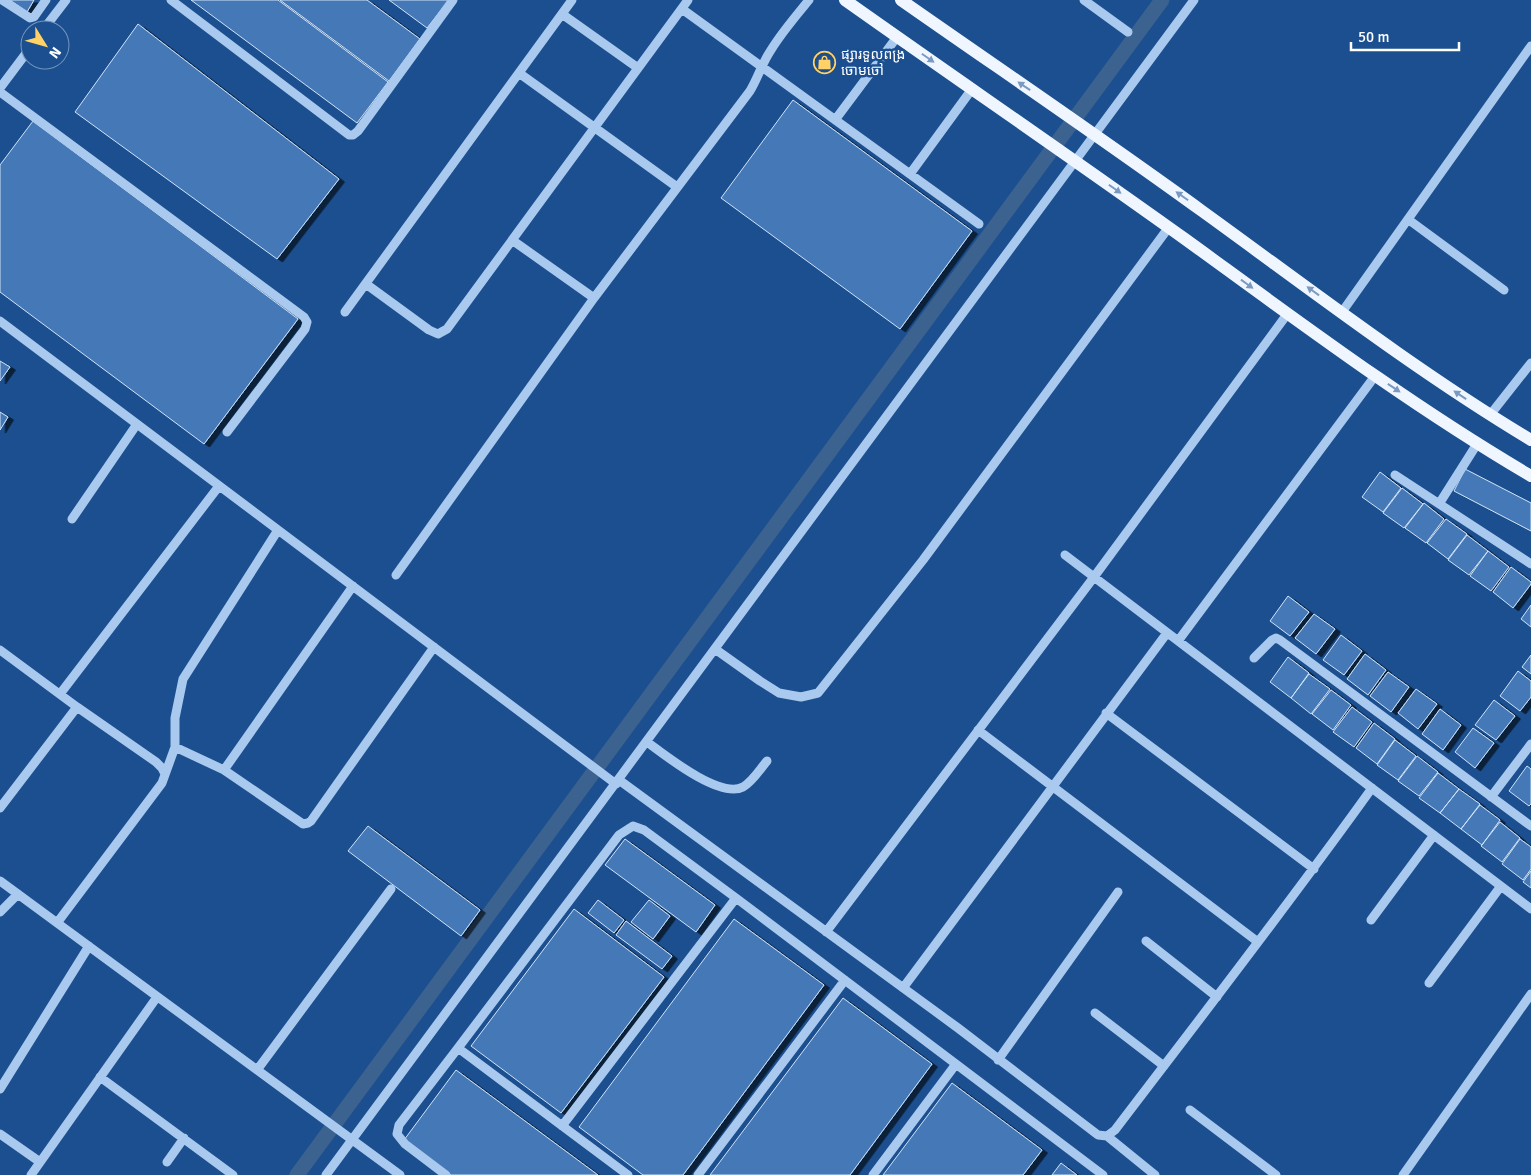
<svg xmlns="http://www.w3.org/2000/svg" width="1531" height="1175" font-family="Signika,'Noto Sans Khmer',sans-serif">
<defs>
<filter id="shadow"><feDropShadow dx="5.5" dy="3" stdDeviation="0" flood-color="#0009"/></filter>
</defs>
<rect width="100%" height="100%" fill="#1b4f8f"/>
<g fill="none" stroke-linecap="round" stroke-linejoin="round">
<path stroke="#3c6290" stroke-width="15" d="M297 1175 1162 0"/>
</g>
<path fill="#4478b7" stroke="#cfe3fa" filter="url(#shadow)" d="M10 0H34L27 12Z
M191 0H278L388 82 357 123Z
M280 0H367L420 39 389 81Z
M389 0H449L427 28Z
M138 24 339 179 277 259 75 112Z
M793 100 972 231 900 329 721 198Z
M33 121 298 319 204 444 0 292V165Z
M0 361 10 367 0 381Z
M0 412 8 417 0 430Z
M1465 469 1531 503V531L1454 491Z
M1380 472 1401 488 1383 512 1362 497Z
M1402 488 1423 504 1404 528 1383 513Z
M1424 503 1444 519 1426 543 1405 528Z
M1446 519 1467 534 1448 559 1427 543Z
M1467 535 1488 551 1469 575 1448 560Z
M1488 551 1509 567 1491 591 1470 576Z
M1511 567 1531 582V584L1513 608 1493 592Z
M1288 596 1309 612 1290 636 1270 621Z
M1531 605V627L1521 619Z
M1314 614 1335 629 1316 654 1295 638Z
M1341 635 1362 651 1344 675 1323 660Z
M1365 654 1386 670 1368 695 1347 679Z
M1531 655V674L1522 667Z
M1288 657 1309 673 1291 698 1270 682Z
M1518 671 1531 681V697L1520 711 1500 696Z
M1388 672 1409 687 1391 712 1370 696Z
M1309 674 1330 689 1311 714 1291 698Z
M1416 689 1437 704 1418 729 1398 713Z
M1331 690 1351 705 1333 730 1312 714Z
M1494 700 1515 716 1496 740 1475 725Z
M1352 707 1372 722 1354 747 1333 732Z
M1440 709 1461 725 1443 750 1422 734Z
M1374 723 1395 739 1377 764 1356 748Z
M1473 728 1494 743 1475 768 1455 752Z
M1395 740 1416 756 1398 780 1377 765Z
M1417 756 1438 772 1419 796 1398 781Z
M1527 766 1531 769V804L1529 806 1509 791Z
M1438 773 1459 789 1440 813 1419 798Z
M1459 789 1480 804 1461 829 1440 813Z
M1480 805 1500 820 1482 845 1461 829Z
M1500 822 1520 838 1502 862 1481 846Z
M368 826 480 910 461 936 348 851Z
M625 839 715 905 696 932 605 865Z
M1520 839 1531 847V869L1523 880 1502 864Z
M1531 871V888L1523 882Z
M598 900 624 920 614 933 588 913Z
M649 900 670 916 653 939 631 922Z
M574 909 664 977 561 1113 471 1046Z
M734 919 824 985 683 1175H643L579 1127Z
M626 921 672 956 662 969 616 935Z
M843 998 932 1064 850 1175H710Z
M456 1070 598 1175H451L404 1140Z
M952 1083 1042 1150 1023 1175H883Z
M1061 1163 1077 1175H1052Z"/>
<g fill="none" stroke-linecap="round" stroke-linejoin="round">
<path stroke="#a9c9ee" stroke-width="9" d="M2 0 30 18 34 17 46 0
M171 0 349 135H353L358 131 453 0
M1084 0 1128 32
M682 9 979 224
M562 14 638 68
M43 30 66 0
M519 73 677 187
M0 88 30 48
M0 92 304 317 307 322 305 329 227 432
M835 120 897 37
M910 174 972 89
M1409 220 1504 290
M512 240 594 298
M366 284 429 330 438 334 447 329 688 0
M345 312 572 0
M1342 312 1531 46
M0 321 616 784
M1490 415 1531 363
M1395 475 1531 564
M1439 504 1477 444
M72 519 137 424
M1065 555 1531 909
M396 575 594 298 750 91C758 78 762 63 771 50 782 32 796 16 809 0
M1178 641 1375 376
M715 649 760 681 779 693 801 697 818 693 923 560 1169 227
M0 650 77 707 156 762 162 768 165 774
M1254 658 1272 640 1276 638 1280 640 1531 826
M60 694 219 486
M1106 713 1314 869
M978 730 1258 942
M647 742C666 756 720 799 743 787 753 781 760 769 767 761
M175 747 224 770 303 824 308 823 311 821 434 647
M224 770 353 586
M619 780 958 1028 1098 1135 1107 1136 1115 1130C1201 1017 1289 904 1372 788
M1491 797 1531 744
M0 808 77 707
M0 881 400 1175
M0 912 18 894
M1371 920 1434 835
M57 923 162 783 175 747V718L183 679 278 530
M826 932 1094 577 1288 313
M1146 941 1217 997
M1429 983 1501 886
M903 988 1167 633
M1095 1013 1164 1066
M998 1060 1118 892
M257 1070 391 889
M100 1077 233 1175
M0 1089 89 946
M1190 1110 1276 1175
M562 1126 736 898
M0 1134 40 1162
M1107 1136 1155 1175
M167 1162 184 1138
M31 1175 157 997
M326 1175 1194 0
M446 1175 405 1144 397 1134 399 1125 458 1048
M628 1175 458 1048 619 835 633 826 644 830 736 898 1103 1175
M698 1175 845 980
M873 1175 956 1064
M1403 1175 1531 994"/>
<path stroke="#f0f6ff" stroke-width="12" d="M845 0C958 80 1072 158 1185 239 1298 321 1410 405 1531 476
M901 0C1001 70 1103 139 1202 211 1310 289 1416 371 1531 440"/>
</g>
<defs><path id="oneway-solid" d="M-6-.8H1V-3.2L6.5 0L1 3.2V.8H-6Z" transform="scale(1.25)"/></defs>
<g fill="#7b9ac1">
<use href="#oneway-solid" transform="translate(928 58) rotate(35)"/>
<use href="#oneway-solid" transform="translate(1024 86) rotate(-146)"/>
<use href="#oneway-solid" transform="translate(1115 189) rotate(35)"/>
<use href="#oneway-solid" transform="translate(1182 196) rotate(-145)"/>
<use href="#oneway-solid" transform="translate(1247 284) rotate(36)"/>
<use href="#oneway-solid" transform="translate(1313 291) rotate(-144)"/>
<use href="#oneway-solid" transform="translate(1394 388) rotate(34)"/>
<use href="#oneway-solid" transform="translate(1460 395) rotate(-146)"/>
</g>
<defs>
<symbol id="shop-ring" viewBox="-11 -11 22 22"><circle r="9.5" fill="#1b4f8f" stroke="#ffd166" stroke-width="1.5"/><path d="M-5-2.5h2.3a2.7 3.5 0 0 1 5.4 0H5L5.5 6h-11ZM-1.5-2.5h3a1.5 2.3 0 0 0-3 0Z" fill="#ffd166"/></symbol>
</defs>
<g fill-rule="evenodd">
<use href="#shop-ring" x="812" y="50" width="25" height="25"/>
</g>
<g text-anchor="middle" stroke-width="5" stroke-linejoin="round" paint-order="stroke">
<g font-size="14" fill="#fff" stroke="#1b4f8f" text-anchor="start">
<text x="841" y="59">ផ្សារទួលពង្រ<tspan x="841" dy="16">ចោមចៅ</tspan></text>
</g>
</g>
<g transform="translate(45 45) rotate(127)"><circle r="24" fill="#1b4f8f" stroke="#7695bc"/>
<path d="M0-4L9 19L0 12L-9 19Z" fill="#ffd166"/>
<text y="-8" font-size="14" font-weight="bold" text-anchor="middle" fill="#ffffff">N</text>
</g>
<path d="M1351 42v8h108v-8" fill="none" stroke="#ffffff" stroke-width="2.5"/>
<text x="1358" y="42" font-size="15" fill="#ffffff" stroke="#1b4f8f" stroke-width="4" paint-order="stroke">50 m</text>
</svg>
